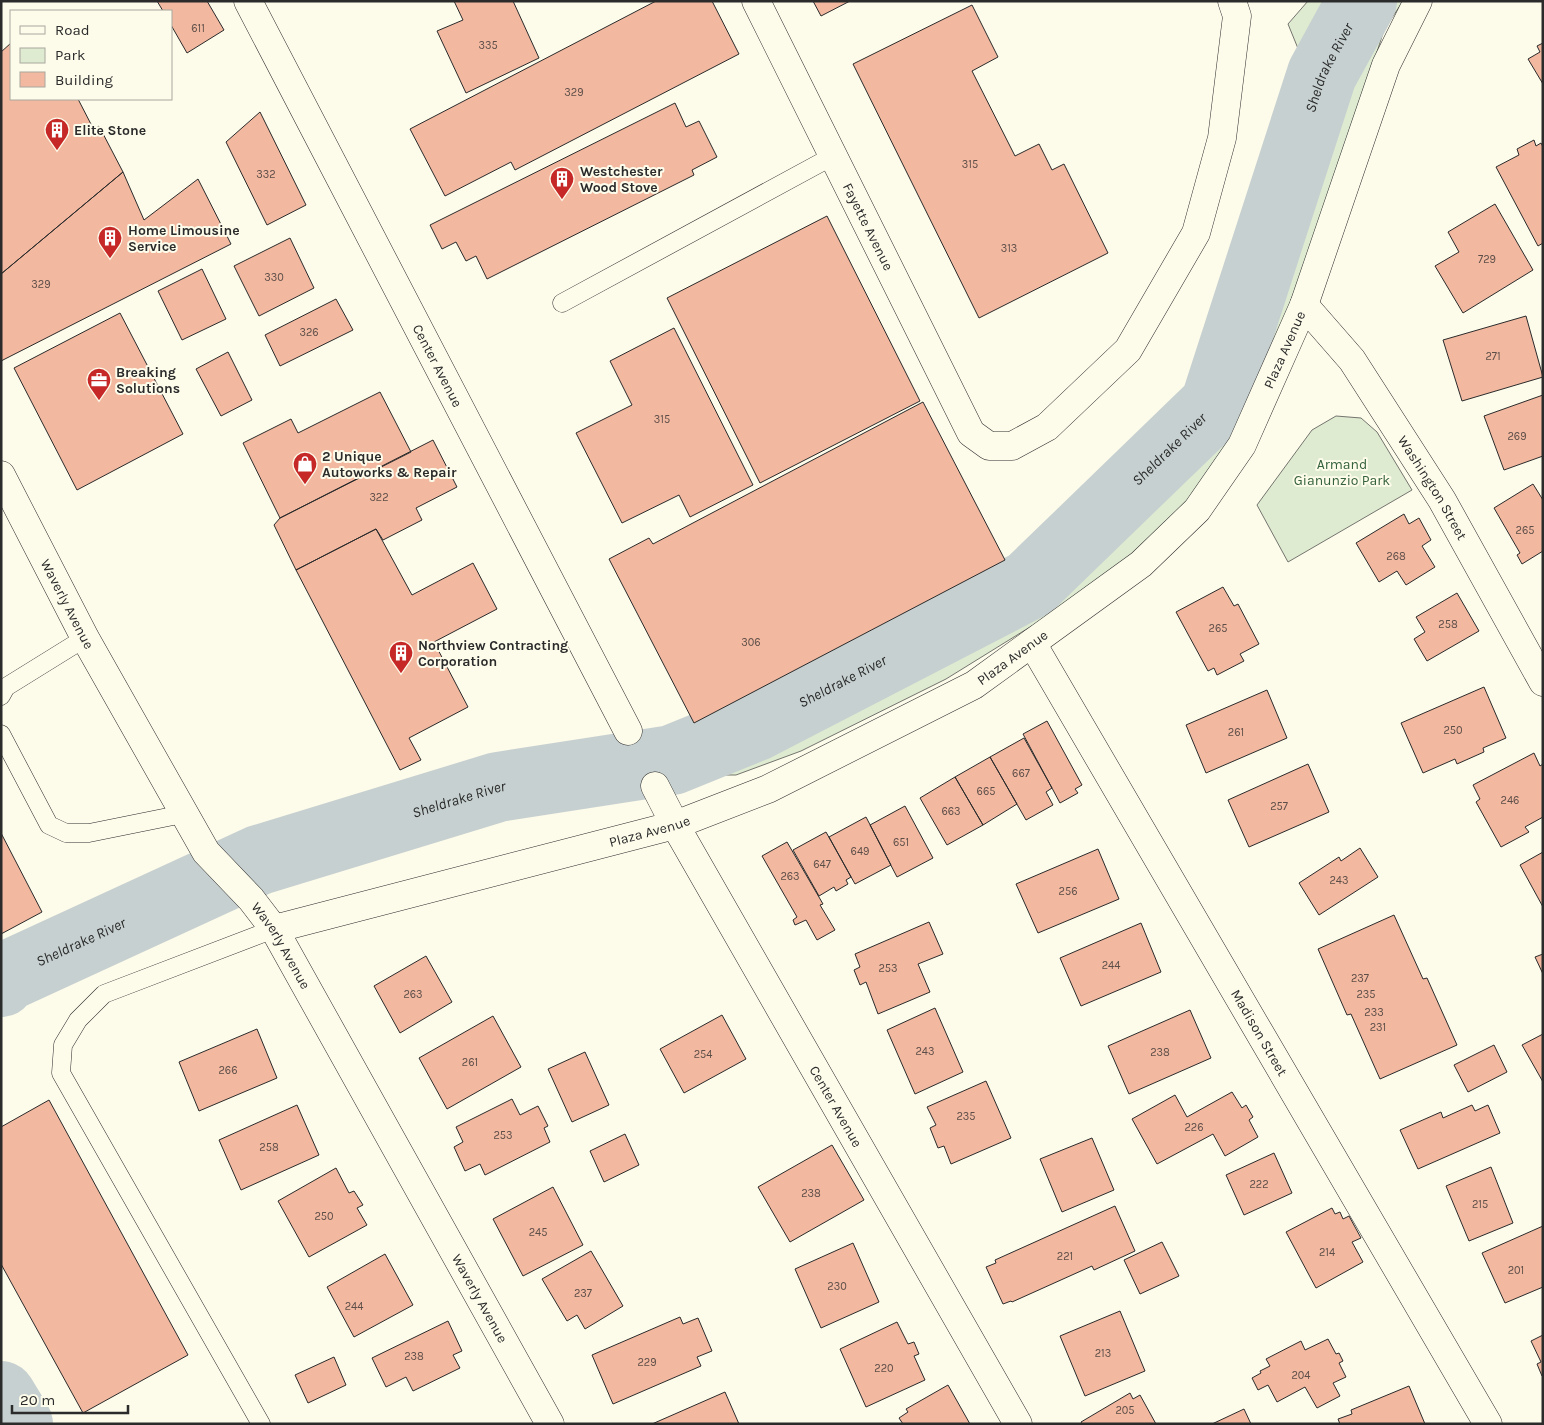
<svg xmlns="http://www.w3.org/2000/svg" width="1544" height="1425" font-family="Karla,sans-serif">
<rect width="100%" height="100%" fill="#fdfbea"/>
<path fill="#deebd1" stroke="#74746e" d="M1308 1H1403L1384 30 1292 318 1244 429 1185 509 1085 593 946 679 801 751 736 775H704L678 763 643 731 697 737 1015 575 1193 390 1214 337 1306 68 1288 24Z
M1336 416 1361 418 1377 432 1412 490 1288 562 1257 505 1312 430Z"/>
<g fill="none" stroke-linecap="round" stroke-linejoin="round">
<g stroke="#c7d0d0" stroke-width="70">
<path id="s1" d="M1 982 5 977 259 860 498 787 672 760 756 726 1030 584 1215 405 1322 74 1362 1"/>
<path d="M1 1396 18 1424"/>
</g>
</g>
<path fill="#f2b8a0" stroke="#2b2b2b" d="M157 1H207L224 30 187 53 171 25V11H163Z
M454 1H513L539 58 466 93 437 31 463 20Z
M656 1H712L739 54 515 170 511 162 445 196 410 129Z
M813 1H850L821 16Z
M972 5 998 57 972 71 1015 156 1039 144 1052 170 1064 164 1108 253 979 318 853 64Z
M11 43V99H78L94 130 99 126 123 172 1 274V52Z
M1543 43V84L1528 59 1540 52 1537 46Z
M675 103 686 127 699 121 717 157 692 170 694 175 487 279 476 256 466 261 456 242 442 249 430 225Z
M260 112 306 205 267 225 226 142Z
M1534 140 1536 146 1541 143 1543 147V243L1538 246 1496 167 1519 155 1517 149Z
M123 172 144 220 198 179 231 244 1 361V274Z
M1495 204 1533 270 1463 313 1435 266 1459 252 1448 232Z
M827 216 920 401 760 483 667 298Z
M290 238 314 288 259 316 234 266Z
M202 269 226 319 182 340 158 291Z
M336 299 353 330 280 366 265 335Z
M120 313 183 434 77 490 14 368Z
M1526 316 1543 377 1462 401 1443 340Z
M674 328 753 485 690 517 679 495 622 523 576 433 632 405 610 361Z
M228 352 252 400 221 416 196 369Z
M380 392 411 452 280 518 243 443 291 419 298 433Z
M1543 395V456L1504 470 1484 416Z
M923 402 1005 560 694 723 609 559 649 538 653 544Z
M433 440 457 487 416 508 422 520 383 540 376 529 296 570 274 525 280 518Z
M1533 484 1543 500V551L1522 564 1517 555 1520 553 1494 508Z
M1404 514 1409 524 1419 518 1431 540 1422 546 1435 567 1406 585 1397 571 1379 582 1356 543Z
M376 529 412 595 473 563 497 609 434 642 468 707 409 738 421 760 400 770 296 570Z
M1223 587 1234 606 1238 604 1259 644 1240 654 1244 661 1217 675 1214 668 1208 671 1176 612Z
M1457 593 1479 631 1427 661 1414 639 1425 632 1416 617Z
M1484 687 1506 738 1483 748 1484 752 1457 764 1455 759 1423 773 1401 723Z
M1267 690 1287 738 1206 773 1186 725Z
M1047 721 1082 785 1075 789 1078 793 1060 803 1023 734Z
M1024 738 1052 788 1046 792 1053 805 1026 820 990 757Z
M1534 753 1540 766 1543 764V817L1525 827 1529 832 1501 847 1476 802 1480 799 1473 785Z
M990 757 1017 804 983 825 955 777Z
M1308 764 1329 812 1249 847 1228 800Z
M955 777 983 825 947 845 920 798Z
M905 806 933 858 897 877 870 825Z
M866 817 891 865 855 884 829 837Z
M826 832 851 877 846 880 848 884 836 891 834 887 819 896 793 850Z
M1 833 42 912 1 934Z
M787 842 823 904 820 905 835 930 817 940 806 920 795 925 793 920 797 917 762 856Z
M1360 848 1378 877 1319 915 1299 883 1339 857 1341 861Z
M1098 849 1119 899 1038 933 1016 884Z
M1543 852V907L1520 865Z
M1394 915 1423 979 1427 978 1457 1045 1380 1079 1351 1014 1347 1015 1318 949Z
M929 922 943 954 918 964 930 992 878 1014 866 982 860 985 854 970 860 967 855 954Z
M1141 923 1161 972 1081 1006 1060 958Z
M1543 954V974L1535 957Z
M426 956 452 1002 400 1033 374 986Z
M935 1008 963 1072 915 1094 887 1030Z
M1190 1010 1211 1058 1129 1094 1108 1046Z
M722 1015 746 1059 684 1093 660 1049Z
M493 1016 521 1067 447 1109 419 1058Z
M257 1029 277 1078 199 1111 179 1062Z
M1543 1034V1082L1522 1045Z
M1494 1045 1507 1072 1468 1092 1454 1065Z
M585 1052 609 1105 572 1122 548 1069Z
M986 1081 1011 1138 951 1164 944 1146 938 1148 930 1128 936 1125 927 1107Z
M1232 1092 1242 1108 1246 1105 1253 1117 1249 1120 1258 1137 1225 1156 1213 1134 1157 1164 1132 1119 1175 1095 1187 1117Z
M512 1099 520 1115 538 1106 548 1126 544 1128 550 1142 485 1175 480 1164 465 1171 454 1147 463 1142 456 1127Z
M49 1100 188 1355 83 1413 1 1264V1127Z
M297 1105 319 1155 241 1190 219 1140Z
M1472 1105 1475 1111 1488 1105 1500 1133 1418 1169 1400 1130 1441 1112 1443 1118Z
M625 1134 639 1165 604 1182 590 1151Z
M1092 1138 1114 1190 1062 1212 1040 1159Z
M832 1145 864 1200 790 1242 758 1187Z
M1274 1153 1292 1193 1244 1215 1226 1175Z
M1491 1167 1513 1223 1469 1241 1446 1186Z
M336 1168 349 1193 354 1191 363 1205 357 1208 367 1225 309 1257 278 1201Z
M553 1187 583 1245 523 1276 493 1219Z
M1115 1206 1135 1251 1094 1270 1092 1266 1012 1302 1011 1301 1003 1304 986 1267 996 1263 995 1260Z
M1332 1208 1335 1214 1340 1212 1343 1219 1349 1216 1361 1238 1352 1242 1363 1262 1316 1288 1286 1232Z
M1543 1226V1287L1505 1303 1482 1253Z
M1162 1242 1179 1276 1140 1294 1124 1260Z
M853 1243 879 1302 821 1328 795 1269Z
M591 1251 623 1306 585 1329 577 1315 567 1321 542 1279Z
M385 1254 413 1305 354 1337 327 1287Z
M1120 1311 1145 1371 1085 1396 1060 1336Z
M680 1317 683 1324 698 1318 712 1351 697 1357 701 1366 613 1404 592 1355Z
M448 1321 462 1351 453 1355 460 1368 413 1391 406 1377 386 1387 372 1358Z
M897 1322 908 1344 914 1342 919 1354 914 1356 925 1380 866 1407 840 1349Z
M1543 1335V1376H1542L1537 1364 1541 1362 1531 1341Z
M1328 1339 1336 1354 1339 1353 1343 1361 1339 1363 1346 1377 1333 1383 1340 1396 1317 1408 1305 1387 1277 1402 1268 1385 1258 1390 1252 1378 1261 1373 1260 1371 1270 1366 1266 1359 1301 1341 1305 1350Z
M334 1357 346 1385 308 1403 295 1375Z
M948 1385 970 1424H903L899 1418 908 1412 906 1409Z
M1409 1386 1425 1424H1340L1338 1419 1352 1414 1351 1410Z
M725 1392 739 1424H652Z
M1130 1393 1133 1399 1140 1395 1156 1424H1082L1081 1422Z
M1244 1409 1251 1424H1212Z"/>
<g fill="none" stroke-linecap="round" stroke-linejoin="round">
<defs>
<path id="lane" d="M562 303 833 156
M1 696 6 687 85 638
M1 734 49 825 66 833H89L183 814
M261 1424 61 1073 63 1045 78 1020 104 994 274 929"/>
<g id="street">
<path id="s2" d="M248 1 628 731"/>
<path id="s3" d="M756 1 971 433 989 446H1012L1047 427 1128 350 1196 233 1222 138 1237 16 1232 1"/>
<path id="s4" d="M1304 305 1352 360 1442 500 1543 682"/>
<path id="s5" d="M1 475 85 638 206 852 251 899 274 929 550 1424"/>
<path id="s6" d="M1032 643 1488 1424"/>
<path id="s7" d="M655 786 675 825 1018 1424"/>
<path id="s8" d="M274 929 675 825 768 789 974 685 1141 564 1197 510 1242 445 1304 305 1386 65 1418 1"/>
</g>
</defs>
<use href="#lane" stroke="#2b2b2b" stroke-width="19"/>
<use href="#street" stroke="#2b2b2b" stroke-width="29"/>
<use href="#lane" stroke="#fdfbea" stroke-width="18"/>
<use href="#street" stroke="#fdfbea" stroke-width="28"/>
</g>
<defs>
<symbol id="building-pin" viewBox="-11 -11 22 30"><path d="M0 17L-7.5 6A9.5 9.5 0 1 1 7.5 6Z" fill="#c62828" stroke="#fdfbea"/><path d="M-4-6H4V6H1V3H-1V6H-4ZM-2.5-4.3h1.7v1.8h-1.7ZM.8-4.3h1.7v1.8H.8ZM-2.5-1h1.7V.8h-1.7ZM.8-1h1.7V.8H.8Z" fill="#fff"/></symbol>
<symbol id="office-pin" viewBox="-11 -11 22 30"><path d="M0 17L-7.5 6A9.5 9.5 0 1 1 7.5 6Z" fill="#c62828" stroke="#fdfbea"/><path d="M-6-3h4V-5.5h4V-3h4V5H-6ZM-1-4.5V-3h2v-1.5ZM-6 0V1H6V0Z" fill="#fff"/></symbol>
<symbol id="shop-pin" viewBox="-11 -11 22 30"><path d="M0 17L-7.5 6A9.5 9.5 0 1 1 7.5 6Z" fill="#c62828" stroke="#fdfbea"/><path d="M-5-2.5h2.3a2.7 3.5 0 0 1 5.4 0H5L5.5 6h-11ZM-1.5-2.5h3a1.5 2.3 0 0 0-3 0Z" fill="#fff"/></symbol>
</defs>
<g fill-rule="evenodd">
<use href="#building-pin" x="43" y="116" width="28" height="38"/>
<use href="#building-pin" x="548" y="165" width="28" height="38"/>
<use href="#building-pin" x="96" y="224" width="28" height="38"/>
<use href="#office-pin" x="85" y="366" width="28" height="38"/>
<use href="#shop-pin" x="291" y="450" width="28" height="38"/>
<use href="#building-pin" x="387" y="639" width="28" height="38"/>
</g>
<g text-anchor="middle" stroke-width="4" stroke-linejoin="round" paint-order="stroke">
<g font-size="11" fill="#5d4e48">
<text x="198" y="32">611</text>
<text x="488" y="49">335</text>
<text x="574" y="96">329</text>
<text x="970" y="168">315</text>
<text x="266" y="178">332</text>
<text x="1009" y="252">313</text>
<text x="1487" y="263">729</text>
<text x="274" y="281">330</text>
<text x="41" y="288">329</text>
<text x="309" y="336">326</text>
<text x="1493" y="360">271</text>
<text x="662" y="423">315</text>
<text x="1517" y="440">269</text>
<text x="379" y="501">322</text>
<text x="1525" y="534">265</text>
<text x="1396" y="560">268</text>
<text x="1448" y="628">258</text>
<text x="1218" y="632">265</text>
<text x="751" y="646">306</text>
<text x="1453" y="734">250</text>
<text x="1236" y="736">261</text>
<text x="1021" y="777">667</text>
<text x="986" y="795">665</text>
<text x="1510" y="804">246</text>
<text x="1279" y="810">257</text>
<text x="951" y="815">663</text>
<text x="901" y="846">651</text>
<text x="860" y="855">649</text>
<text x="822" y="868">647</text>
<text x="790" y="880">263</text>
<text x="1339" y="884">243</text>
<text x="1068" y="895">256</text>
<text x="1111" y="969">244</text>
<text x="888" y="972">253</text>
<text x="1360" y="982">237</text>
<text x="413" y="998">263</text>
<text x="1366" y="998">235</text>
<text x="1374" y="1016">233</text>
<text x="1378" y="1031">231</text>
<text x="925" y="1055">243</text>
<text x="1160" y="1056">238</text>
<text x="703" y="1058">254</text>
<text x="470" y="1066">261</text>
<text x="228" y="1074">266</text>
<text x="966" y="1120">235</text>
<text x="1194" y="1131">226</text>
<text x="503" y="1139">253</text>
<text x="269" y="1151">258</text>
<text x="1259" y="1188">222</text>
<text x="811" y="1197">238</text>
<text x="1480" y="1208">215</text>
<text x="324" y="1220">250</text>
<text x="538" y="1236">245</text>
<text x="1327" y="1256">214</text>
<text x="1065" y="1260">221</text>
<text x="1516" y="1274">201</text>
<text x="837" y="1290">230</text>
<text x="583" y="1297">237</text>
<text x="354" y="1310">244</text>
<text x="1103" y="1357">213</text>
<text x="414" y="1360">238</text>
<text x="647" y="1366">229</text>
<text x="884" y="1372">220</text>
<text x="1301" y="1379">204</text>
<text x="1125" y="1414">205</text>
</g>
<g font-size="14" font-weight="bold" fill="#2b2b2b" stroke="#fdfbea" text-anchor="start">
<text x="74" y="135">Elite Stone</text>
<text x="580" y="176">Westchester<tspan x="580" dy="16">Wood Stove</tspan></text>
<text x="128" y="235">Home Limousine<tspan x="128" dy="16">Service</tspan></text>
<text x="116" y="377">Breaking<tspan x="116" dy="16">Solutions</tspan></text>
<text x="322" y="461">2 Unique<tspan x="322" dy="16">Autoworks &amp; Repair</tspan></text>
<text x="418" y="650">Northview Contracting<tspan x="418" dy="16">Corporation</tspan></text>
</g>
<g font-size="14" fill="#2b2b2b" stroke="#fdfbea">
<text dy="5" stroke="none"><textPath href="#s3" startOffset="252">Fayette Avenue</textPath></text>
<text dy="5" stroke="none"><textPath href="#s8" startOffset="1212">Plaza Avenue</textPath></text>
<text dy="5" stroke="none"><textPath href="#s2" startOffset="411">Center Avenue</textPath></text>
<text dy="5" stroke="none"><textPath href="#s4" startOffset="224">Washington Street</textPath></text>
<text dy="5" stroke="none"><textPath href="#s5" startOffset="145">Waverly Avenue</textPath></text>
<text dy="5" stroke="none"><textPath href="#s8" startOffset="792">Plaza Avenue</textPath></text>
<text dy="5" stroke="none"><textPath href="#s8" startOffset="388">Plaza Avenue</textPath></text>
<text dy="5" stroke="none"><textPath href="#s5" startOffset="550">Waverly Avenue</textPath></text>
<text dy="5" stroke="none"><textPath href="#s6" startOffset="451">Madison Street</textPath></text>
<text dy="5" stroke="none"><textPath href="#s7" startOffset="368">Center Avenue</textPath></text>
<text dy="5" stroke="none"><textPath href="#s5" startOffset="955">Waverly Avenue</textPath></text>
</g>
<g font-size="14" fill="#34623c" stroke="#fdfbea">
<text x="1342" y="469">Armand<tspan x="1342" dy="16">Gianunzio Park</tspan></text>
</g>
<g font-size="15" font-style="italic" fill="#2b2b2b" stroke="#fdfbea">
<text dy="5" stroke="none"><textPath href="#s1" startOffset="1725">Sheldrake River</textPath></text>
<text dy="5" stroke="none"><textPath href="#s1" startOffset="1305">Sheldrake River</textPath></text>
<text dy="5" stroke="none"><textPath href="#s1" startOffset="900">Sheldrake River</textPath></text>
<text dy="5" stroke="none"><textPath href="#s1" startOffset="495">Sheldrake River</textPath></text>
<text dy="5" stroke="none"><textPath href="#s1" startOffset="90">Sheldrake River</textPath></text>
</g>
</g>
<rect width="1544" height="1425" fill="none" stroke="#2b2b2b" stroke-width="5"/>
<rect x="10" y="10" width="162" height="90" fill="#fdfbea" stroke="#a9a89e"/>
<rect x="20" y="26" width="25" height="8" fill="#fdfbea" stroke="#a9a89e"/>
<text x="55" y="35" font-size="15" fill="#2b2b2b">Road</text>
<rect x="20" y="48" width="25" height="15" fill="#deebd1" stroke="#a9a89e"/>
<text x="55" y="60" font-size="15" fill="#2b2b2b">Park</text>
<rect x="20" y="72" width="25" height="15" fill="#f2b8a0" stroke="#a9a89e"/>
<text x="55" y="85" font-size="15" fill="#2b2b2b">Building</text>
<path d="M12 1405v8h116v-8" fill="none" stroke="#2b2b2b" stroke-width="2.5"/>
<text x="20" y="1405" font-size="15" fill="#2b2b2b" stroke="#fdfbea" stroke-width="4" paint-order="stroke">20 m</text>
</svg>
